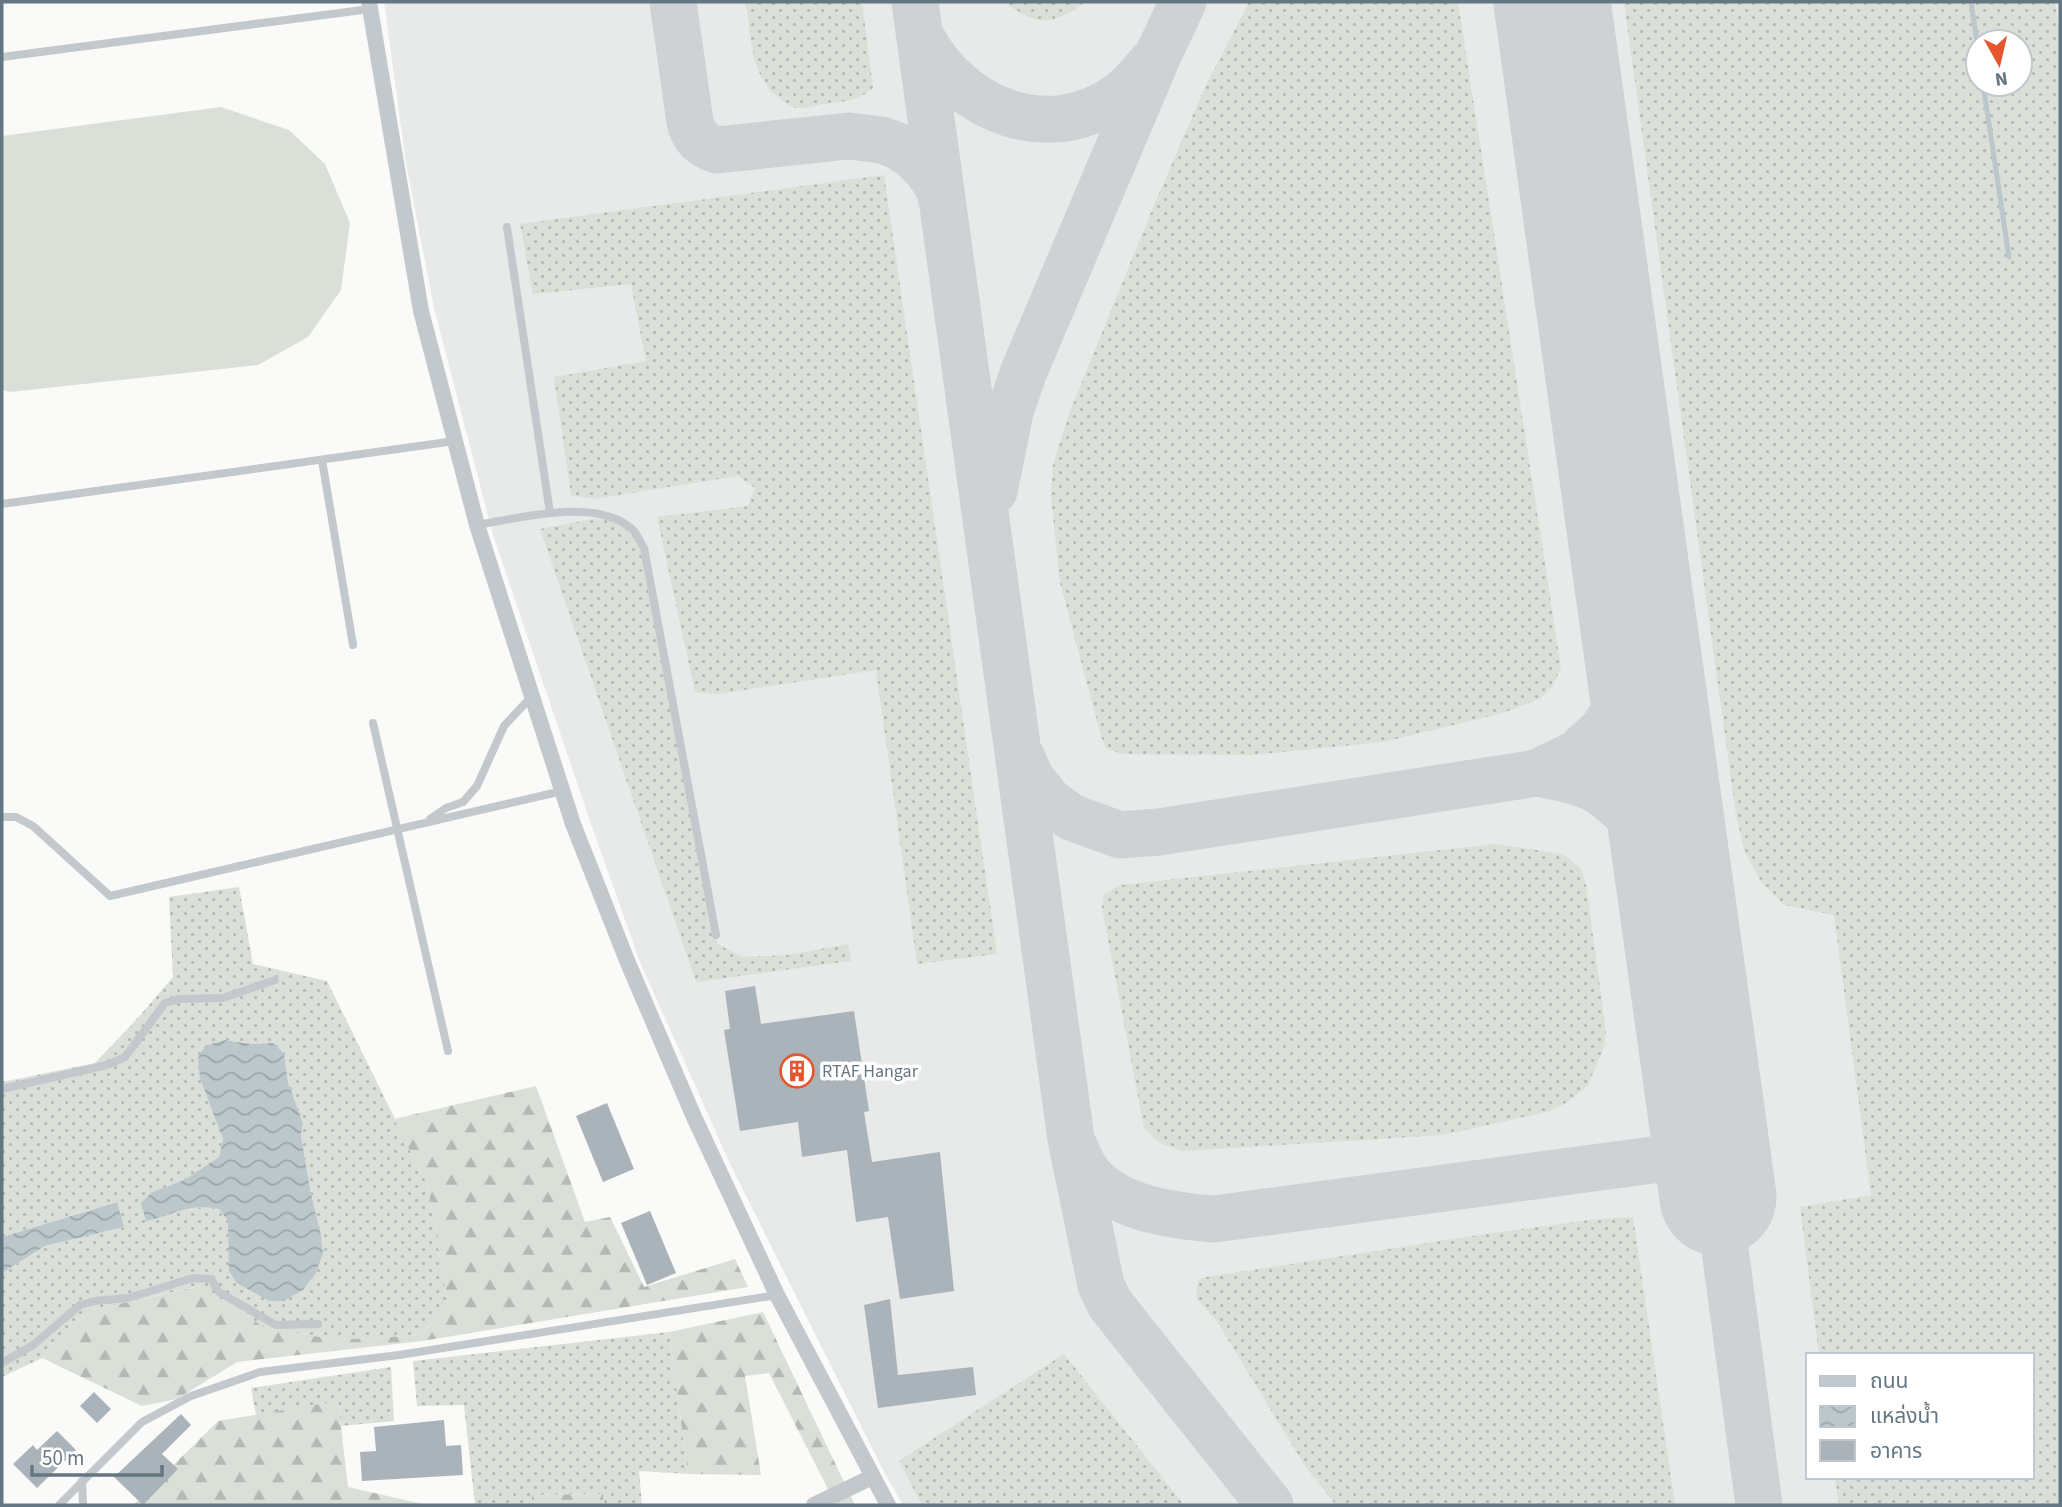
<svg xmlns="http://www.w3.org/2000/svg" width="2062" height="1507" font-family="'Source Sans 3','Noto Sans Thai',sans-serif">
<defs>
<pattern id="grass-dots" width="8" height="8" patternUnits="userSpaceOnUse" patternTransform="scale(1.75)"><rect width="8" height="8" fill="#dadfd7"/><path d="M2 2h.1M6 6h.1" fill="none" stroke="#b4b9b4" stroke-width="1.8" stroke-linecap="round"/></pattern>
<pattern id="forest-firs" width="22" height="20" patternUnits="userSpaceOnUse" patternTransform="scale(1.75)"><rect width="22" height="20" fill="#dadfd7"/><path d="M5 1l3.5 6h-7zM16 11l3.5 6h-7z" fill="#b4b9b4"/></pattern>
<pattern id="water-waves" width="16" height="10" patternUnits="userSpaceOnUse" patternTransform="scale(1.75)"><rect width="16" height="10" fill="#bbc7cb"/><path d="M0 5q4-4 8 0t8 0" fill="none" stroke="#9ca6aa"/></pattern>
</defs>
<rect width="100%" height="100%" fill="#fafaf8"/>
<path fill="#e8e9e9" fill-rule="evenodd" d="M384 2H2060V1505H903L883 1470 731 1166 640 962 591 824 493 535 434 308 406 163ZM1978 42H2020V84H1978ZM1808 1355H2032V1477H1808Z"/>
<path fill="url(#grass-dots)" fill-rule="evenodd" d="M746 2H862L873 88C858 101 842 102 823 104 815 105 804 109 796 108 791 107 785 102 782 100 750 79 751 36 746 2Z
M1005 2H1085C1053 26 1037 27 1005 2Z
M1249 2H1458L1561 667 1553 686 1541 698 1503 713 1383 742 1251 755 1122 754 1106 748 1101 736 1060 583 1051 496 1053 465 1070 411 1149 217 1205 87Z
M1624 2H2055L2060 38V1505H1839L1835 1477H2032V1355H1819L1800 1207 1871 1195 1834 915 1784 905 1762 883 1745 853 1736 815ZM1978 42H2020V84H1978Z
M884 175 997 954 917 964 876 670 717 694 695 692 657 517 748 506 755 488 738 476 594 499 571 495 554 377 646 361 631 284 533 294 520 224Z
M593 519 620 520 636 538 649 566 710 919 717 944 743 957 788 955 848 944 851 961 696 982 540 529Z
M1495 844 1563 854 1581 869 1586 884 1606 1032 1604 1047 1588 1085 1569 1101 1551 1111 1443 1135 1183 1151 1159 1143 1144 1128 1102 908 1104 894 1121 885Z
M239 887 253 964 327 981 428 1186 448 1305 421 1335 337 1340 264 1327 200 1286 92 1310 42 1358 2 1377V1273L45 1246 124 1227 116 1202 2 1237V1082L95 1063 137 1019 173 977 169 897ZM225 1040 251 1044 273 1043 284 1053 288 1082 303 1123 301 1135 310 1189 321 1235 323 1254 316 1273 303 1290 284 1301 229 1240 228 1221 219 1209 207 1207 182 1208 152 1192 184 1180 219 1157 223 1139 214 1113Z
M1633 1217 1675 1505H1336L1305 1466 1216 1320 1197 1299 1196 1288 1200 1278 1472 1236 1589 1220Z
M669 1332 688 1474 639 1471 642 1505H604L603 1494 533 1495 532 1505H475L464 1405 417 1406 413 1361Z
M1064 1354 1184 1505H922L899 1461Z
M391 1367 394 1421 341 1426 338 1402 256 1415 251 1388Z"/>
<path fill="url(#forest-firs)" d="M536 1086 585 1222 610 1217 644 1287 735 1259 748 1287 422 1341 237 1362 177 1399 142 1406 42 1358 92 1310 201 1286 264 1327 337 1340 421 1335 448 1305 428 1186 394 1119Z
M763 1312 855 1505H836L769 1373 745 1376 761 1475 688 1474 669 1332Z
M338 1401 348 1487 427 1505H133L218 1421Z
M603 1494 604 1505H532V1495Z"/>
<path fill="#dadfd7" d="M221 107 289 130 325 164 350 223 341 290 308 337 258 365 10 392 2 390V136Z"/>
<path fill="url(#water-waves)" d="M225 1040 251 1044 273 1043 284 1053 288 1082 303 1123 301 1135 310 1189 321 1235 323 1254 316 1273 303 1290 284 1301H269L237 1283 229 1271 228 1221 219 1209C186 1203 176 1215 146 1221L141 1203 152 1192 184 1180 219 1157 223 1139 200 1078 198 1058 205 1046Z
M117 1202 124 1227 45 1246 2 1273V1237Z"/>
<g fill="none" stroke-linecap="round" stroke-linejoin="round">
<path stroke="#bbc7cb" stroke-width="5" d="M1971 2 1978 48
M1983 84 2009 257"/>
<path stroke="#ced2d4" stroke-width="47" d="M673 2 690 122C694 138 702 145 717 150L849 136 882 140 898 146 913 156 927 170 939 188 941 198
M915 2 1071 1139 1101 1285 1110 1304 1270 1505
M921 37C960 110 1048 147 1120 95 1132 86 1141 75 1150 64
M994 491 1010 412 1024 371 1158 55 1183 2
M1022 758 1030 777 1049 801 1071 817 1120 835 1159 832 1537 773 1576 754 1602 730 1621 702 1632 665 1636 601
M1537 773C1557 777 1583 781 1600 792 1640 817 1664 867 1678 910
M1075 1148C1079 1158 1084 1169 1091 1177 1119 1209 1175 1216 1214 1219L1712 1152
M1718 1197 1759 1505"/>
<path stroke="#ced2d4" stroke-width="117" d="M1552 2 1718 1197"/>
</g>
<path fill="#aab3b9" d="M755 986 761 1024 854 1011 869 1111 864 1112 872 1162 940 1152 954 1291 900 1299 888 1217 856 1222 847 1150 802 1157 798 1122 740 1131 724 1030 730 1029 725 991Z
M607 1103 634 1169 603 1182 576 1116Z
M650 1211 676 1273 647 1285 621 1223Z
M890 1299 898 1375 973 1367 976 1395 878 1408 864 1305Z
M94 1392 111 1409 97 1423 80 1406Z
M181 1414 191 1425 162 1454 178 1469 143 1505 114 1477Z
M444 1420 446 1446 461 1445 463 1475 362 1481 360 1452 376 1451 374 1427Z
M57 1431 76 1450 37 1488 13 1464 33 1445 37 1450Z"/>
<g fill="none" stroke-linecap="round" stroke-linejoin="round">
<path stroke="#c3c8cc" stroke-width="8" d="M2 57 370 9
M507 227 550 513
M322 460 353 645
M2 504 455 441
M477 525C520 518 596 497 632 529 637 533 640 542 644 548L716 935
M373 723 448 1051
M2 817H16L33 826 110 896 562 791
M430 819 446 808 463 802 477 786 504 726 532 696
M2 1089 107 1065 125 1057 165 1003 179 999 223 998 275 980
M2 1363 33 1345 80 1305 94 1301 128 1298 193 1278 211 1279 219 1292 276 1325 318 1324
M82 1481 83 1505
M59 1505 142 1422 191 1396 260 1372 399 1355 777 1295"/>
<path stroke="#c3c8cc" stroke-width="16" d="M369 2 421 311 477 525 573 824 628 963 694 1117 777 1295 888 1505
M814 1505 872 1477"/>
</g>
<defs>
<symbol id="building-ring" viewBox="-11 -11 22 22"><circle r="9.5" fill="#fff" stroke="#e4572e" stroke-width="1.5"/><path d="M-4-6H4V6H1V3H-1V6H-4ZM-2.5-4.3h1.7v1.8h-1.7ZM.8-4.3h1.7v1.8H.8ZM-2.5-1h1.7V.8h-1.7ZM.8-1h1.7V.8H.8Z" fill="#e4572e"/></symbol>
</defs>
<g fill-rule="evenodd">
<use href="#building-ring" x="778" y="1052" width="38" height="38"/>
</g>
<g text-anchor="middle" stroke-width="7" stroke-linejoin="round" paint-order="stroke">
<g font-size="18" fill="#657683" stroke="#fff" text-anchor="start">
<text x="822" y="1077">RTAF Hangar</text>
</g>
</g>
<rect width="2062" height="1507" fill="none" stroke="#657683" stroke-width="7"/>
<rect x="1806" y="1353" width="228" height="126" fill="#ffffff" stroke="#c1c8cd" stroke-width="2"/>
<rect x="1820" y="1376" width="35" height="10" fill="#c3c8cc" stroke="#c1c8cd" stroke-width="2"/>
<text x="1870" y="1388" font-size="21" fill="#657683">ถนน</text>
<rect x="1820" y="1406" width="35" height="21" fill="url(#water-waves)" stroke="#c1c8cd" stroke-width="2"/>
<text x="1870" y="1423" font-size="21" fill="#657683">แหล่งน้ำ</text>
<rect x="1820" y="1440" width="35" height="21" fill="#aab3b9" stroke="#c1c8cd" stroke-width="2"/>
<text x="1870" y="1458" font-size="21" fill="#657683">อาคาร</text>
<g transform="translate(1999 63) rotate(172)"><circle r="33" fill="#ffffff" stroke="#c1c8cd" stroke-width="2"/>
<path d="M0-5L12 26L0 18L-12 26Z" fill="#e4572e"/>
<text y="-10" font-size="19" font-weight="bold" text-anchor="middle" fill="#657683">N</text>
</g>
<path d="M32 1465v10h130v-10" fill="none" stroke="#657683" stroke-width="3.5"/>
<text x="42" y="1465" font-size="21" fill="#657683" stroke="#ffffff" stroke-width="5" paint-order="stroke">50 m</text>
</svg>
